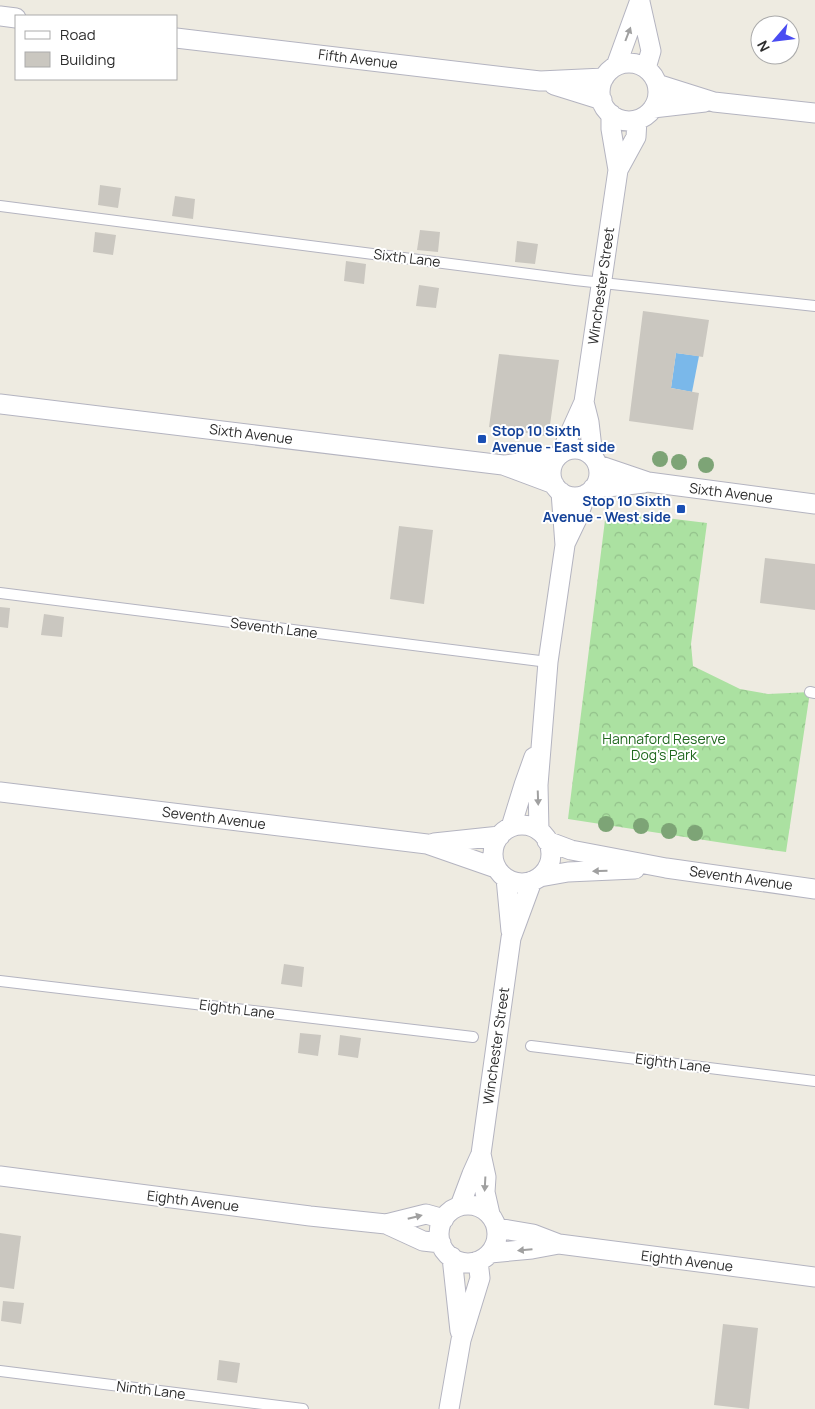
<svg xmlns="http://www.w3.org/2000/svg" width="815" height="1409" font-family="Manrope,sans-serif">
<defs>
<pattern id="forest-crowns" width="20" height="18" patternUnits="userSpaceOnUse" patternTransform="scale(1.25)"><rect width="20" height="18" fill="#abe1a1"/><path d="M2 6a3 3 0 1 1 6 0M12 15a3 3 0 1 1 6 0" fill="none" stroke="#93c18b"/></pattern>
</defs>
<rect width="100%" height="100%" fill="#eeebe1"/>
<path fill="url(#forest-crowns)" d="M617 512 707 523 691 644 693 666 740 689 768 694 810 692 786 852 743 846 568 819 605 520Z"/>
<path fill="#7ab8ea" d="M676 353 699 356 692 392 671 388Z"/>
<path fill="#cac7c0" d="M100 185 121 188 118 208 98 205Z
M175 196 195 199 193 219 172 216Z
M420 230 440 232 438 252 417 250Z
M95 232 116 235 113 255 93 252Z
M517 241 538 244 535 264 515 262Z
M346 261 366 264 364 284 344 281Z
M419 285 439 288 436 308 416 306Z
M643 311 709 320 703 357 676 353 671 388 699 393 693 430 629 421Z
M499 354 559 360 549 432 545 436 489 427Z
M399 526 433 530 424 604 390 599Z
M765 558 815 564V610L760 603Z
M0 607 10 608 8 628 0 627Z
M44 614 64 617 62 637 41 635Z
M284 964 304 967 302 987 281 984Z
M300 1033 321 1035 318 1056 298 1053Z
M340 1035 361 1038 358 1058 338 1055Z
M0 1233 21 1236 14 1289 0 1287Z
M3 1301 24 1303 21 1324 1 1321Z
M723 1324 758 1328 749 1409 714 1405Z
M219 1360 240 1363 237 1383 217 1380Z"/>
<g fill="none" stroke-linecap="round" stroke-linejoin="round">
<defs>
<path id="lane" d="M0 206 575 280 815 306
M0 593 548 662
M810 692 815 693
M0 981 473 1037
M531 1046 815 1081
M0 1371 303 1409"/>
<path id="street" d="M640 2 651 51 646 68
M0 16 16 18
M176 38 540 81 604 78
M600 92a29 29 0 1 1 58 0a29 29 0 1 1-58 0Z
M616 66 640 0
M657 84 714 102 815 113
M554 85 602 100
M653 108 705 102
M618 170 636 137 637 120
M584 402 589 422 593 457
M0 404 503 465 554 484
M551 473a24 24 0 1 1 48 0a24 24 0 1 1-48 0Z
M561 453 584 402 618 170 611 129V114
M506 465 557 457
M598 465 648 482 815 504
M593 488 618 486 644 483
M565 544 577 519 586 494
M0 792 427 844 496 868
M493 854a29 29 0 1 1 58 0a29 29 0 1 1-58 0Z
M511 827 524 785 534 757
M539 831 538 785 548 662 565 545 561 492
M547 841 571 850 666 868 815 889
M434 843 500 836
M540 877 568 872 635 869
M506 878 511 931
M481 1154 486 1177 485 1192 490 1214
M0 1176 310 1216 386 1224 423 1241 441 1243
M439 1234a29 29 0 1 1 58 0a29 29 0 1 1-58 0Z
M460 1206 472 1174 481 1154 511 938 532 881
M386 1224 426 1214 444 1219
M497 1228 533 1234 559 1244 815 1277
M490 1253 532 1249 559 1244
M452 1257 460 1331
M449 1409 461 1340 480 1278 478 1261"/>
</defs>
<use href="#lane" stroke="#b4b4c0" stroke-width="12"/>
<use href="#street" stroke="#b4b4c0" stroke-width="21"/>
<use href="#lane" stroke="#fff" stroke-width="10"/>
<use href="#street" stroke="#fff" stroke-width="19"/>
</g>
<g fill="#7da476">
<circle cx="660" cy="459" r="8"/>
<circle cx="679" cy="462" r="8"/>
<circle cx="706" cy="465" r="8"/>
<circle cx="606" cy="824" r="8"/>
<circle cx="641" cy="826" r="8"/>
<circle cx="669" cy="831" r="8"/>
<circle cx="695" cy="833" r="8"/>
</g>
<defs><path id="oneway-solid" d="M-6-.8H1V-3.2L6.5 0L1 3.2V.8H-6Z" transform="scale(1.25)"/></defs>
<g fill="#a0a0a0">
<use href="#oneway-solid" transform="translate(628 34) rotate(-69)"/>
<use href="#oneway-solid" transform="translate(538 798) rotate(88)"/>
<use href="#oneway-solid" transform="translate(600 871) rotate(178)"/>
<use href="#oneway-solid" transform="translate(485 1184) rotate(93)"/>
<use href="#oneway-solid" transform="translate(415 1217) rotate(-14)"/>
<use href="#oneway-solid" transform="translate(525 1250) rotate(175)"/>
</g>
<g fill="#1a4fb4" stroke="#fff" stroke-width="2">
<rect x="477" y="434" width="10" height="10" rx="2.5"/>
<rect x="676" y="504" width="10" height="10" rx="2.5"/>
</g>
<g text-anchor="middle" stroke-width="4" stroke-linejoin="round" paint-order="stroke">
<g font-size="14" fill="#2d2d2d" stroke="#fff">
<text transform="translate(358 59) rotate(7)" y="5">Fifth Avenue</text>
<text transform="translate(407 258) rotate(7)" y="5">Sixth Lane</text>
<text transform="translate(601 286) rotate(-82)" y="5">Winchester Street</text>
<text transform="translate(251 434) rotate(7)" y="5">Sixth Avenue</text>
<text transform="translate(731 493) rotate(7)" y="5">Sixth Avenue</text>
<text transform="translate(274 628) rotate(7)" y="5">Seventh Lane</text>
<text transform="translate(214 818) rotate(7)" y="5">Seventh Avenue</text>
<text transform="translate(741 878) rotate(8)" y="5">Seventh Avenue</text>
<text transform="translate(237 1009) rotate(7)" y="5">Eighth Lane</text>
<text transform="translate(496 1046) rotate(-82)" y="5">Winchester Street</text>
<text transform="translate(673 1063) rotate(7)" y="5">Eighth Lane</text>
<text transform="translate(193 1201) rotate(7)" y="5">Eighth Avenue</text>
<text transform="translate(687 1261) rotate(7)" y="5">Eighth Avenue</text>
<text transform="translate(151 1390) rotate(7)" y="5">Ninth Lane</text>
</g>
<g font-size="14" font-weight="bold" fill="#164399" stroke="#fff" text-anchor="start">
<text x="492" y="436">Stop 10 Sixth<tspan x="492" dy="16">Avenue - East side</tspan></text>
<text x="671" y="506" text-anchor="end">Stop 10 Sixth<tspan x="671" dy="16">Avenue - West side</tspan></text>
</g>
<g font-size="14" fill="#21691f" stroke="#fff">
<text x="664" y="744">Hannaford Reserve<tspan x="664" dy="16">Dog's Park</tspan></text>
</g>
</g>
<rect x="15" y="15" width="162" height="65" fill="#ffffff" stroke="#ababab"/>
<rect x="25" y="31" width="25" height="8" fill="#ffffff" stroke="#ababab"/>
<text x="60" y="40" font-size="15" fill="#2d2d2d">Road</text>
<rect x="25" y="52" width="25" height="15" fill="#cac7c0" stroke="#ababab"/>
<text x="60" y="65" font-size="15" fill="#2d2d2d">Building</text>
<g transform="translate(775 40) rotate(242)"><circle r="24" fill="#ffffff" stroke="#ababab"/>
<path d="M0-4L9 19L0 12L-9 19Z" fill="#4a4cf2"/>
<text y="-8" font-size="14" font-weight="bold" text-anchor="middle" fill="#2d2d2d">N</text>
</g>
</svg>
